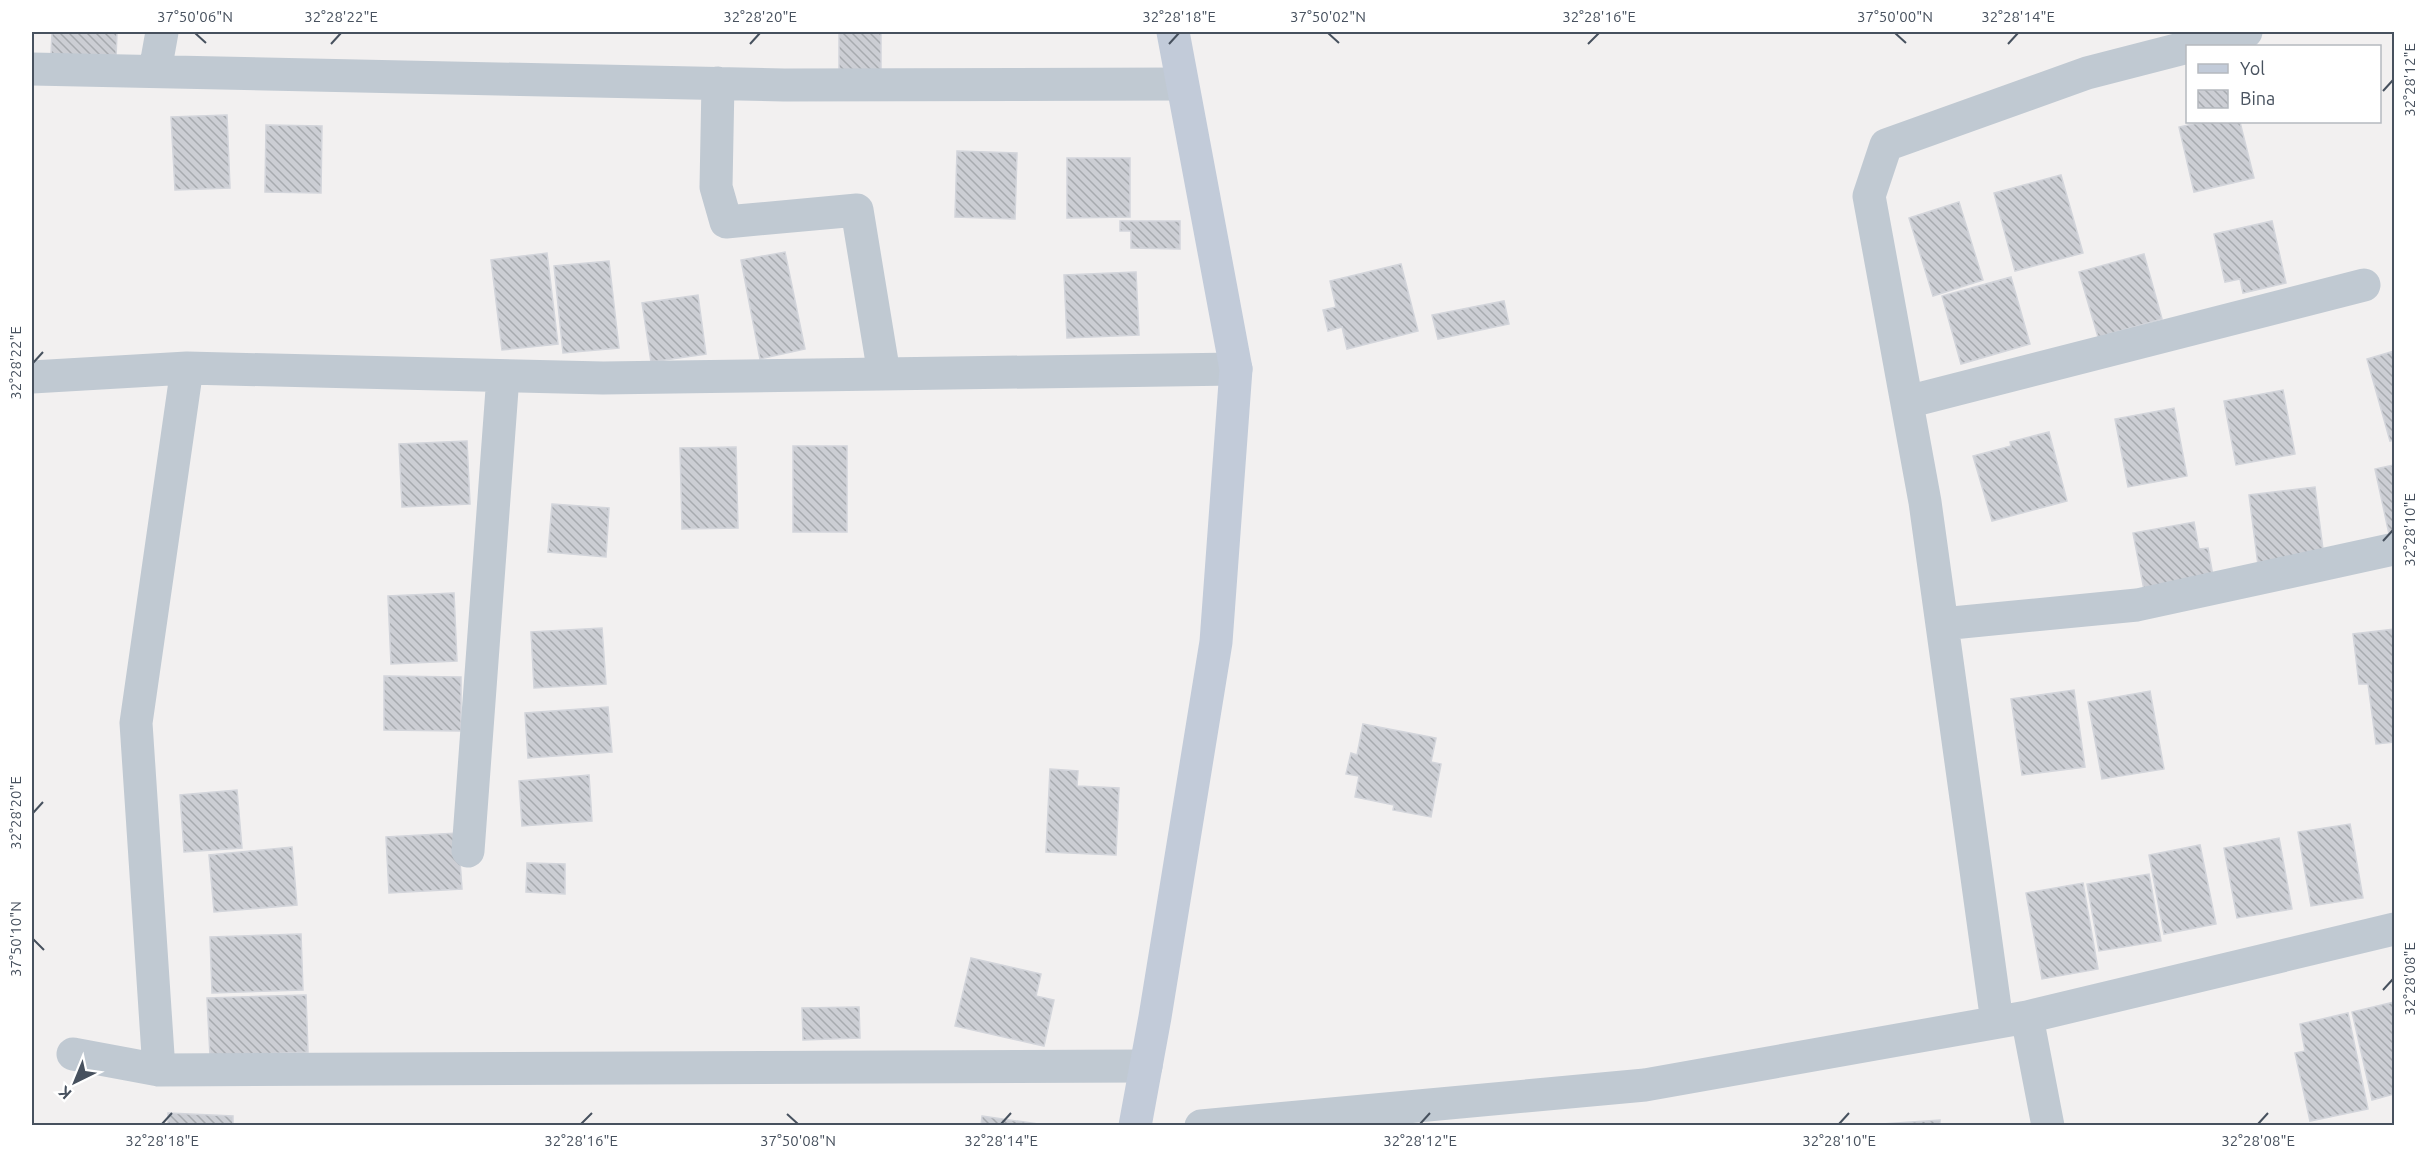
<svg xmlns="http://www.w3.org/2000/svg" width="2426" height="1157" font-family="Ubuntu,sans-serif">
<defs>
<pattern id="building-back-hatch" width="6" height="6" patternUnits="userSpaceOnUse" patternTransform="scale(1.5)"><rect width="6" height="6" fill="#ccced4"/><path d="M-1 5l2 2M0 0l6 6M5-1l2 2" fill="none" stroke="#a7aaaf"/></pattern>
</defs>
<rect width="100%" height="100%" fill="#f2f0f0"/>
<path fill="url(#building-back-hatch)" stroke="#d3d5db" stroke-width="1.5" d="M52 32H117L116 58 51 55Z
M839 32H881V74H839Z
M227 115 230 188 175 190 171 117Z
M2202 122H2240L2254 178 2194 192 2179 127Z
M266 125 322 126 321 193 265 192Z
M957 151 1017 153 1015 219 955 217Z
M1067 158H1130V217L1067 218Z
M2061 175 2083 253 2015 271 1994 193Z
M1959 202 1983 280 1933 296 1909 218Z
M1120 221H1180V249L1131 248V231H1120Z
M2272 221 2286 283 2243 293 2240 279 2225 282 2214 234Z
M785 252 805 349 760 359 741 260Z
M547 253 558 344 502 350 491 260Z
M2144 254 2162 319 2098 337 2079 272Z
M609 261 619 348 563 353 554 266Z
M1401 264 1418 331 1347 349 1342 327 1328 331 1323 310 1336 307 1330 281Z
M1136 272 1139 335 1067 338 1064 275Z
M2011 277 2030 344 1961 364 1942 296Z
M698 295 706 354 651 362 642 303Z
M1504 301 1509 324 1438 339 1432 315Z
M2394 351V440L2390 441 2367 359Z
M2283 390 2295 454 2236 465 2224 401Z
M2174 408 2187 476 2128 487 2115 419Z
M2049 432 2067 501 1992 521 1973 456 2011 446 2010 442Z
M467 441 470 504 402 507 399 444Z
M793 446H847V532H793Z
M736 447 738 528 682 529 680 448Z
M2394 465V533L2389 534 2375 469Z
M2315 487 2324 557 2258 565 2249 495Z
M552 504 609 508 606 557 548 552Z
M2194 522 2199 549 2208 548 2215 587 2146 600 2133 533Z
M454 593 457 661 391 664 388 596Z
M602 628 606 684 534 688 531 632Z
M2394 629V742L2376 744 2368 684H2359L2353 634Z
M384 676 461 677V731L384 730Z
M2074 690 2085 767 2022 775 2011 699Z
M2150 691 2164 769 2102 779 2088 702Z
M608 707 612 752 528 758 525 713Z
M1363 724 1436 738 1431 762 1441 764 1431 817 1393 810 1394 805 1355 797 1359 776 1346 774 1351 753 1357 755Z
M1050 769 1078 771 1077 786 1119 788 1116 855 1046 852Z
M589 775 592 821 522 826 519 781Z
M237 790 242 848 184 852 180 795Z
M2350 824 2363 898 2311 906 2298 832Z
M458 833 462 889 389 893 386 837Z
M2279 838 2292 909 2237 918 2224 848Z
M2200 845 2216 924 2164 934 2149 855Z
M292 847 297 905 214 912 209 855Z
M527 863 565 864V894L526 892Z
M2149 874 2161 941 2099 951 2087 884Z
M2083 883 2098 969 2042 979 2026 893Z
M301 934 303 990 212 993 210 937Z
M971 958 1041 974 1036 996 1054 1000 1044 1046 955 1026Z
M306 995 308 1052 210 1056 207 998Z
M2394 1002V1094L2372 1100 2352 1012Z
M859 1007 860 1038 803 1040 802 1008Z
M2348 1013 2368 1109 2310 1121 2295 1053 2305 1051 2300 1024Z
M168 1113 233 1116V1126H168Z
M982 1116 1052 1126H981Z
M1940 1120V1126H1884L1883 1124Z"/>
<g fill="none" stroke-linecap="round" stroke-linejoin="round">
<path stroke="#c0c9d2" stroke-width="33" d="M2188 46 2246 32
M32 69 784 85 1182 84
M155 71 162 32
M718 83 716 187 726 222 857 210 884 374
M32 377 187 368 603 378 1236 369
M1907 402 2364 285
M1942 624 2137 605 2394 549
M468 851 503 376
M2027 1017 2048 1126
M1997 1022 1925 502 1869 196 1886 145 2087 73 2188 47
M73 1054 159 1070 1146 1066
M159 1070 136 723 187 368
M1201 1126 1645 1085 2027 1017 2394 929"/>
<path stroke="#c2cbd9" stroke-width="33" d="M1135 1126 1155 1017 1216 642 1236 369 1173 32"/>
</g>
<path fill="none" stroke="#47515e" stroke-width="2" d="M195 33 206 43M1328 33 1339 43M1895 33 1906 43M331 44 341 33M750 44 760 33M1169 44 1179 33M1588 44 1599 33M2008 44 2018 33M2383 91 2393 80M33 363 43 352M2383 541 2393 530M33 813 43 802M33 939 44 950M2383 990 2393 979M787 1114 798 1124M162 1124 172 1113M581 1124 592 1113M1001 1124 1011 1113M1420 1124 1430 1113M1839 1124 1849 1113M2258 1124 2268 1113"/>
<rect width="2426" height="1157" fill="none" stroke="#ffffff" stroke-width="66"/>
<rect x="2186" y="45" width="195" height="78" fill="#ffffff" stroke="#b5b9bf" stroke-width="1.5"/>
<rect x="2198" y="64" width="30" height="9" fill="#c2cbd9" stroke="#b5b9bf" stroke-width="1.5"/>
<text x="2240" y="75" font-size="18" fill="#47515e">Yol</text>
<rect x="2198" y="90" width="30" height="18" fill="url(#building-back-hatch)" stroke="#b5b9bf" stroke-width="1.5"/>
<text x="2240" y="105" font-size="18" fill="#47515e">Bina</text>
<g transform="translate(75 1082) rotate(223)" stroke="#ffffff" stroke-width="4.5" paint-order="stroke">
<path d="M0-4.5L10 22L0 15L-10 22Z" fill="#47515e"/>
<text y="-9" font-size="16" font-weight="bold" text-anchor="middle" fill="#47515e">K</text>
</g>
<rect x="33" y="33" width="2360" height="1091" fill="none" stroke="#47515e" stroke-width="2"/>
<g font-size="15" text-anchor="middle" fill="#47515e">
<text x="195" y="22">37°50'06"N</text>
<text x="341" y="22">32°28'22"E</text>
<text x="760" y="22">32°28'20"E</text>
<text x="1179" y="22">32°28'18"E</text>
<text x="1328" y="22">37°50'02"N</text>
<text x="1599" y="22">32°28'16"E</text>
<text x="1895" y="22">37°50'00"N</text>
<text x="2018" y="22">32°28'14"E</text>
<text transform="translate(2410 80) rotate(-90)" y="5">32°28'12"E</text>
<text transform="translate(16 363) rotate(-90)" y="5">32°28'22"E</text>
<text transform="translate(2410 530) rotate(-90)" y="5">32°28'10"E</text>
<text transform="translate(16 813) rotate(-90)" y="5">32°28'20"E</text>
<text transform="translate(16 939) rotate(-90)" y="5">37°50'10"N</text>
<text transform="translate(2410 979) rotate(-90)" y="5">32°28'08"E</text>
<text x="162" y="1146">32°28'18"E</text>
<text x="581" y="1146">32°28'16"E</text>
<text x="798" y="1146">37°50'08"N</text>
<text x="1001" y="1146">32°28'14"E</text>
<text x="1420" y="1146">32°28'12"E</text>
<text x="1839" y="1146">32°28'10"E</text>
<text x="2258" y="1146">32°28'08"E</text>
</g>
</svg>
